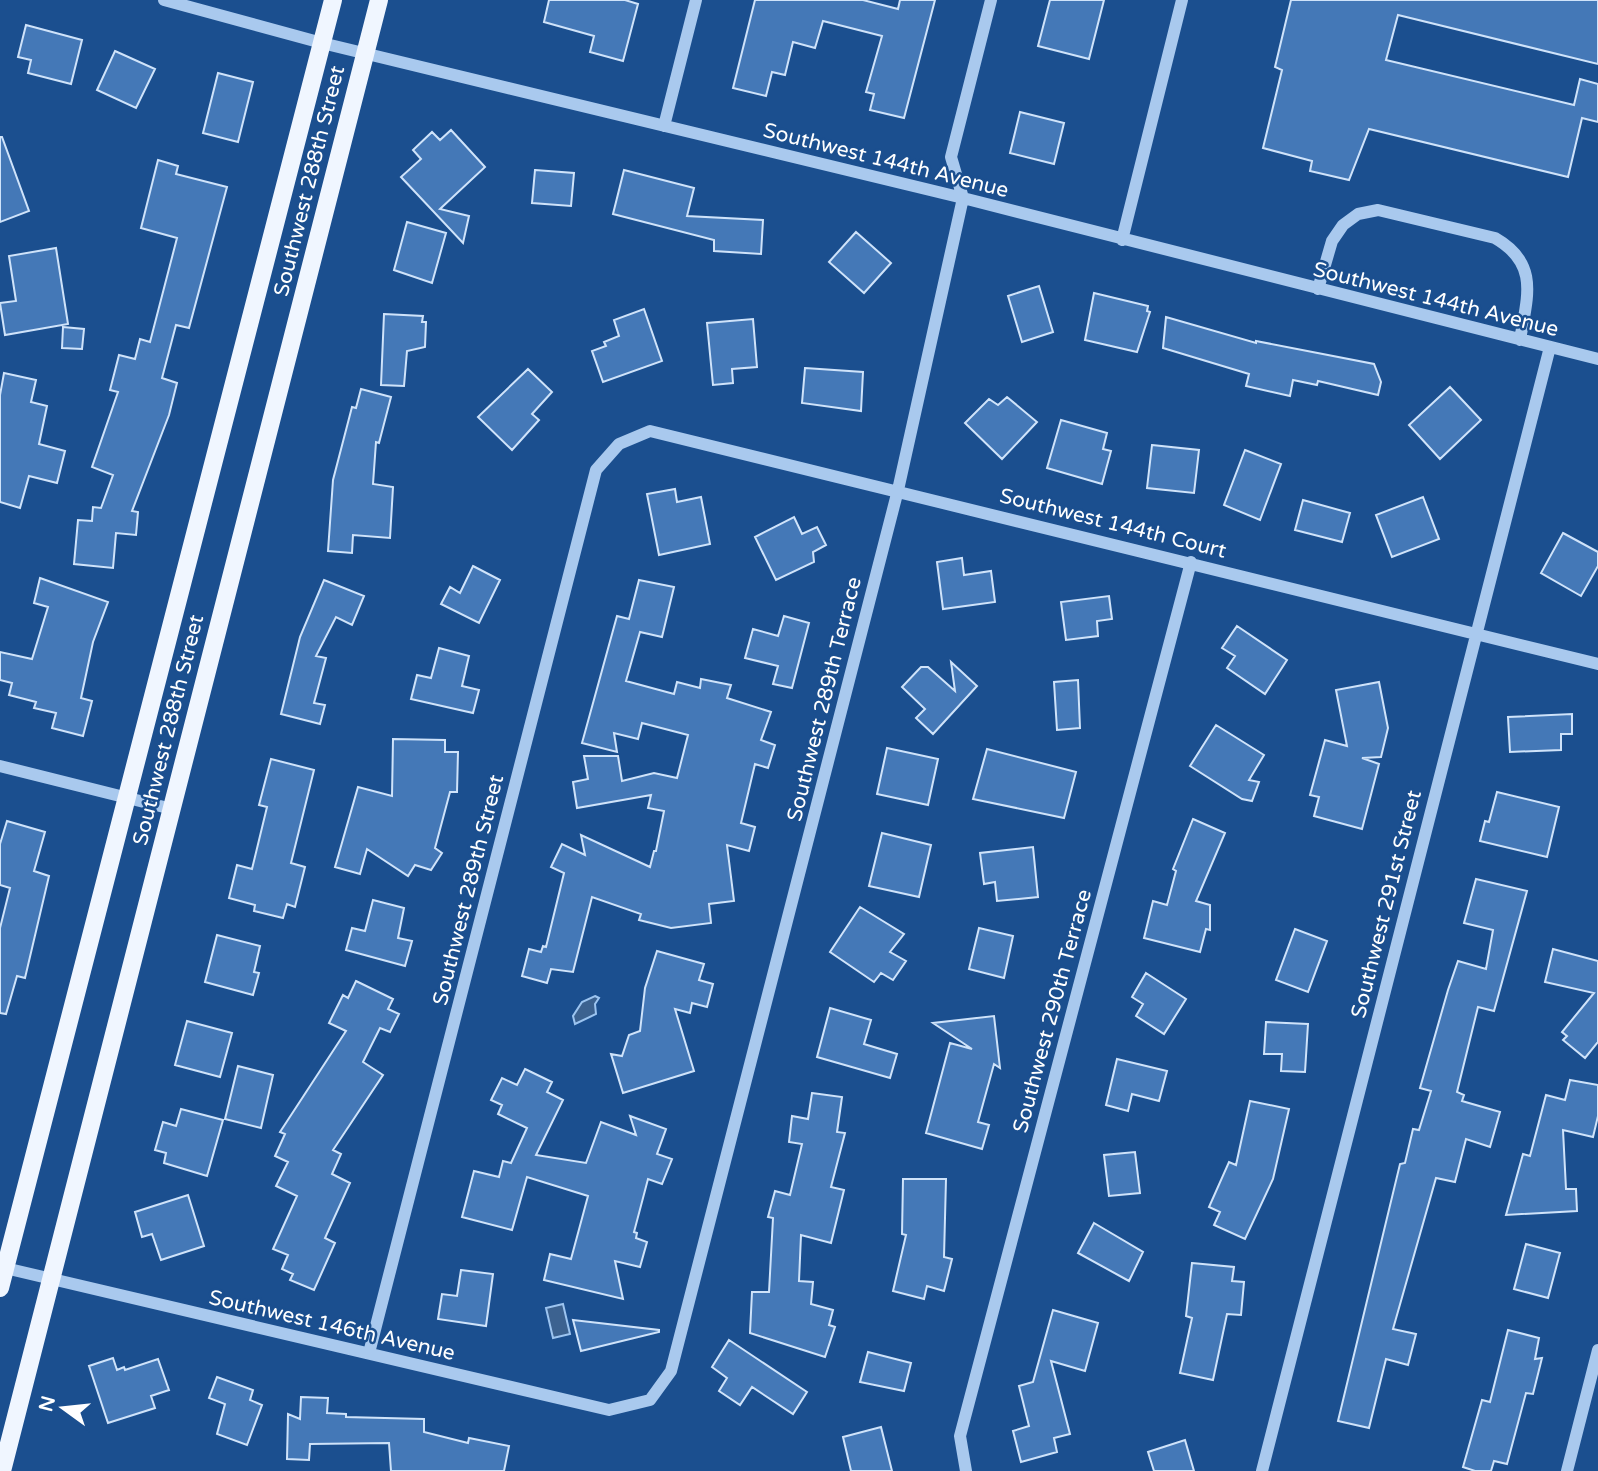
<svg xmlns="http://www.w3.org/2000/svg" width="1598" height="1471" font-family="'Varela Round',sans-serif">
<rect width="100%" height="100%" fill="#1b4f8f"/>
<path fill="#3c6290" stroke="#9cc4f0" stroke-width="2" d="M595 996 599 998 595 1004 596 1014 575 1024 573 1016 582 1002Z
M563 1304 570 1334 553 1338 546 1308Z"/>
<path fill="#4478b7" stroke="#cfe3fa" stroke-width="2" d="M549 0H625L638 4 623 61 590 52 594 36 544 22Z
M755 0H863L898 9 900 0H935L904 118 870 110 874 94 866 92 882 36 823 21 815 48 793 42 785 75 772 72 766 96 733 88Z
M1050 0H1104L1089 59 1038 46Z
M1291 0H1598V64L1398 15 1386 60 1574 105 1580 79 1598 84V122L1582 118 1568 177 1369 129 1349 180 1310 171 1312 161 1263 148 1282 70 1275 67Z
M26 25 82 40 71 84 28 73 31 60 18 57Z
M115 51 155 69 136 108 97 90Z
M218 73 253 82 238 142 203 133Z
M1020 112 1064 123 1054 164 1010 153Z
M451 130 485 167 440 209 469 216 463 243 401 177 421 159 413 150 432 132 440 140Z
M0 137H2L29 211 0 222Z
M158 160 178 166 176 174 227 187 189 328 176 325 162 378 177 383 169 415 132 511 138 512 136 535 116 533 113 568 74 564 78 520 92 521 93 507 101 508 113 475 92 467 118 392 110 390 119 355 135 359 140 339 150 342 177 238 141 228Z
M535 170 574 173 571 206 532 203Z
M624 170 694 188 687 216 763 220 761 254 714 251V240L613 214Z
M407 222 446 233 432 283 394 270Z
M856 232 891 263 864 293 829 262Z
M56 248 68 324 5 335 0 303 16 301 9 256Z
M1039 286 1053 332 1022 342 1008 296Z
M1094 293 1148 306 1147 311 1150 312 1137 352 1085 340Z
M644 309 662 361 603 382 592 351 606 346 604 342 619 336 614 320Z
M384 314 423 316 422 322H426L425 347 407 351 404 386 381 385Z
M1166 317 1256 343V341L1374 364 1381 382 1378 395 1318 381 1317 385 1293 380 1290 396 1246 386 1249 374 1163 348Z
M753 319 757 367 732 369 733 383 713 385 707 323Z
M63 327 84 329 82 349 62 348Z
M805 368 863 372 861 411 802 403Z
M528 369 552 392 532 414 539 420 512 450 478 417Z
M4 373 36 380 31 402 47 406 39 444 65 451 57 483 29 476 20 508 0 502V395Z
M1450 387 1481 420 1440 459 1409 425Z
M361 389 391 397 379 443 376 442 373 484 393 487 390 538 353 535 352 553 328 551 333 480 352 407 356 408Z
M1007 397 1037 422 1002 459 965 423 989 399 998 405Z
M1061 420 1107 433 1103 449 1111 451 1102 484 1047 468Z
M1152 445 1199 450 1194 493 1147 488Z
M1245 450 1281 464 1260 520 1224 505Z
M675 489 677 502 701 497 710 544 659 555 647 494Z
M1423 497 1439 539 1392 557 1376 515Z
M1303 500 1350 513 1342 542 1295 530Z
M794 517 802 534 817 527 826 545 813 552 814 562 776 580 755 537Z
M1563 533 1598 552V566L1581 596 1541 573Z
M962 558 964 575 991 571 995 602 943 609 937 562Z
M473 566 500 580 479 623 441 604 450 587 460 593Z
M40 578 108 602 93 642 81 698 92 701 83 736 52 728 56 713 34 708 36 702 9 695 12 683 0 680V652L32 659 48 607 34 603Z
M324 580 364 596 352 625 336 617 316 656 326 658 314 703 325 705 320 724 281 714 300 637Z
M639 580 674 587 662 637 640 632 626 681 674 694 677 682 700 688 701 679 731 685 727 698 771 712 761 740 775 745 768 768 755 764 741 823 755 827 749 851 727 845 734 901 709 904 711 923 671 928 639 920 641 914 592 897 573 972 551 969 547 983 522 976 529 949 541 952 543 946 546 947 564 873 551 867 562 844 585 855 581 835 650 867 654 851H656L664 811 648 808 651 795 577 808 573 782 588 779 584 756H618L622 781 654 773 677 778 688 735 642 723 638 739 614 733 617 752 582 743 617 616 629 619Z
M1109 596 1112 619 1097 621 1098 636 1066 640 1061 602Z
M784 616 809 623 792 688 773 684 778 666 745 658 753 629 778 636Z
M1237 626 1287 660 1265 694 1227 668 1235 656 1222 648Z
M439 648 469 656 462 686 479 690 473 713 411 699 417 675 431 678Z
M951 662 977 686 933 734 916 718 925 709 902 687 921 667H928L955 691Z
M1078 680 1080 728 1057 730 1054 682Z
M1379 682 1388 728 1381 757 1362 758 1379 764 1362 829 1314 816 1319 797 1310 795 1325 740 1347 746 1336 690Z
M1572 714V734H1561V750L1510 752 1508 717Z
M1216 725 1264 755 1249 780 1259 782 1252 801 1242 799 1190 766Z
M393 739 445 740V752H458L457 792H450L435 848 442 853 431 870 415 865 408 876 367 849 360 874 335 867 358 787 392 796Z
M887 748 938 759 928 805 877 794Z
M987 749 1076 772 1064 818 973 799Z
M271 759 314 770 291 863 305 867 295 907 287 904 283 918 254 911 255 905 229 898 237 865 252 869 267 807 259 805Z
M1497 792 1559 807 1547 857 1480 841 1485 821 1489 822Z
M1193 819 1225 833 1196 901 1210 905V930L1206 929 1200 952 1144 938 1153 901 1167 905 1176 871 1173 869Z
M7 821 45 832 34 871 49 876 25 978 17 976 6 1014 0 1013V928L10 888 0 885V844Z
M882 833 931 845 919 897 869 886Z
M1033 847 1038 897 997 901 995 882 984 884 980 853Z
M1476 879 1527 891 1494 1011 1478 1007 1457 1092 1464 1095 1462 1101 1500 1112 1490 1147 1466 1139 1455 1182 1436 1178 1393 1329 1416 1334 1408 1365 1386 1359 1369 1428 1338 1421 1400 1164 1405 1163 1413 1129 1419 1130 1431 1091 1420 1088 1448 990 1458 961 1486 969 1493 930 1464 923Z
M373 900 404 908 398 938 412 941 405 966 346 950 352 928 365 931Z
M860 907 904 934 890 952 906 961 893 980 881 973 874 982 830 952Z
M979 928 1013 936 1004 978 969 969Z
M1295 929 1327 941 1308 992 1276 980Z
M217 935 260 946 254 972 259 973 253 995 205 982Z
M1553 949 1598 961V1042L1585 1058 1563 1040 1567 1036 1562 1032 1594 993 1545 982Z
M657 951 704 964 699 980 713 984 707 1007 692 1003 690 1013 675 1009 694 1071 623 1093 611 1054 622 1056 629 1035 640 1031 645 988Z
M1146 973 1186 999 1164 1034 1136 1016 1143 1004 1132 997Z
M356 981 393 999 388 1009 399 1014 390 1032 380 1028 363 1062 383 1075 333 1150 341 1154 332 1174 350 1183 325 1238 335 1243 314 1290 290 1280 293 1274 282 1269 288 1255 273 1249 297 1196 276 1186 288 1162 275 1156 285 1134 280 1132 346 1031 329 1023 343 995 348 998Z
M830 1008 871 1020 864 1044 897 1054 890 1078 817 1057Z
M994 1016 1000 1068 994 1064 978 1122 989 1125 982 1149 926 1133 950 1043 972 1049 933 1023Z
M187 1021 232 1033 220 1077 175 1065Z
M1266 1022 1308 1024 1305 1072 1281 1071 1282 1054H1264Z
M1117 1059 1167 1071 1159 1101 1132 1094 1128 1111 1106 1105Z
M238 1066 273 1075 261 1128 225 1119Z
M525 1069 552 1082 547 1092 563 1100 536 1155 586 1163 601 1122 636 1135 630 1116 666 1129 657 1154 672 1159 662 1184 648 1179 634 1232 637 1233 636 1238 647 1242 640 1267 615 1261 623 1299 544 1280 550 1254 571 1259 588 1196 527 1177 512 1230 462 1217 474 1171 499 1177 503 1161 511 1163 527 1128 498 1114 502 1105 491 1100 502 1078 517 1085Z
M1570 1080 1598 1085V1116L1593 1137 1563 1130 1566 1189H1576L1577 1211 1506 1215 1523 1154 1530 1156 1546 1095 1565 1100Z
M812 1093 842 1097 837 1132 845 1133 831 1187 844 1190 831 1243 801 1235 799 1281 813 1282 811 1304 833 1310 829 1325 835 1327 825 1357 750 1333 752 1292H769L773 1218 768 1217 775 1191 790 1195 802 1144 789 1142 792 1116 808 1119Z
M1250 1101 1289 1109 1273 1179 1245 1239 1214 1225 1220 1212 1209 1207 1229 1162 1236 1165Z
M181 1109 223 1120 207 1176 164 1163 166 1153 155 1150 163 1122 176 1126Z
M1135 1152 1140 1193 1109 1196 1104 1155Z
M903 1179H946L944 1257 952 1259 944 1291 927 1286 924 1299 893 1291 906 1235 902 1234Z
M188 1195 204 1246 161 1260 152 1234 142 1237 135 1212Z
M1094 1223 1143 1252 1129 1281 1078 1253Z
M1526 1244 1560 1253 1548 1298 1514 1289Z
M1192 1263 1234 1267 1232 1281 1244 1282 1241 1315 1227 1314 1213 1380 1180 1373 1192 1318 1186 1316Z
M461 1270 493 1274 486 1326 438 1319 442 1294 457 1296Z
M1053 1310 1098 1323 1085 1371 1051 1361 1070 1434 1054 1438 1057 1452 1021 1462 1013 1431 1029 1426 1019 1386 1033 1382Z
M573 1320 659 1330V1332L581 1351Z
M1508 1330 1539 1338 1535 1359 1542 1358 1533 1394 1526 1393 1507 1464 1494 1461 1491 1471H1475L1463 1467 1482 1400 1490 1402Z
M729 1340 807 1392 793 1414 752 1387 740 1405 719 1391 727 1378 712 1367Z
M868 1352 911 1363 904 1391 860 1382Z
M113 1358 117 1370 124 1367 125 1370 158 1359 169 1390 151 1396 155 1408 108 1423 89 1366Z
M217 1377 253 1390 250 1400 262 1405 247 1445 217 1434 225 1404 209 1398Z
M301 1397 328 1398 327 1413 346 1414V1417L424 1419V1432L468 1443 469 1438 509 1446 504 1471H391L389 1443 310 1444 309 1460 287 1459 288 1414 300 1419Z
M881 1427 892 1471H851L843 1437Z
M1185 1440 1194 1471H1154L1148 1452Z"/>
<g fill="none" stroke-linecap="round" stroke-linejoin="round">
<path stroke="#a9c9ee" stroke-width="12" d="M164 0 322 43 963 198 1598 359
M664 126 696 0
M1122 240 1182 0
M1318 289 1332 241 1343 225 1358 214 1378 210 1495 238C1540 264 1527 297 1520 340
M0 766 172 809
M5 1268 609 1410 650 1400 671 1371 898 490 963 198 951 157 991 0
M369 1353 596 470 619 444 650 431 1598 664
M966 1471 960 1436 1191 562
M1262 1471 1550 347
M1567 1471 1598 1350"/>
<path stroke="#f0f6ff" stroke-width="18" d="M0 1288 333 0
M2 1471 379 0"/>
</g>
<g text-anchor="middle" stroke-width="5" stroke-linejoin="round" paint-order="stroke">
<g font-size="21" fill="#fff" stroke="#1b4f8f">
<text transform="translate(886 160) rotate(14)" y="7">Southwest 144th Avenue</text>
<text transform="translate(309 181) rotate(-76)" y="7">Southwest 288th Street</text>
<text transform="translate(1436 299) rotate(14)" y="7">Southwest 144th Avenue</text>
<text transform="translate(1113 523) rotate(14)" y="7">Southwest 144th Court</text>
<text transform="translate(824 699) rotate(-76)" y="7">Southwest 289th Terrace</text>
<text transform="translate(168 730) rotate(-76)" y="7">Southwest 288th Street</text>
<text transform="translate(468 890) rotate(-76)" y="7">Southwest 289th Street</text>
<text transform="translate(1386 904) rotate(-76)" y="7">Southwest 291st Street</text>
<text transform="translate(1052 1011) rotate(-75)" y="7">Southwest 290th Terrace</text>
<text transform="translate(332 1325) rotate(13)" y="7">Southwest 146th Avenue</text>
</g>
</g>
<g transform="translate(63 1408) rotate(285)" stroke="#1b4f8f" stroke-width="5" paint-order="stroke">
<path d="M0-5L12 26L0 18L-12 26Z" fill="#ffffff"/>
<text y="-10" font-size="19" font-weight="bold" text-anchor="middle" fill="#ffffff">N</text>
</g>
</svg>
